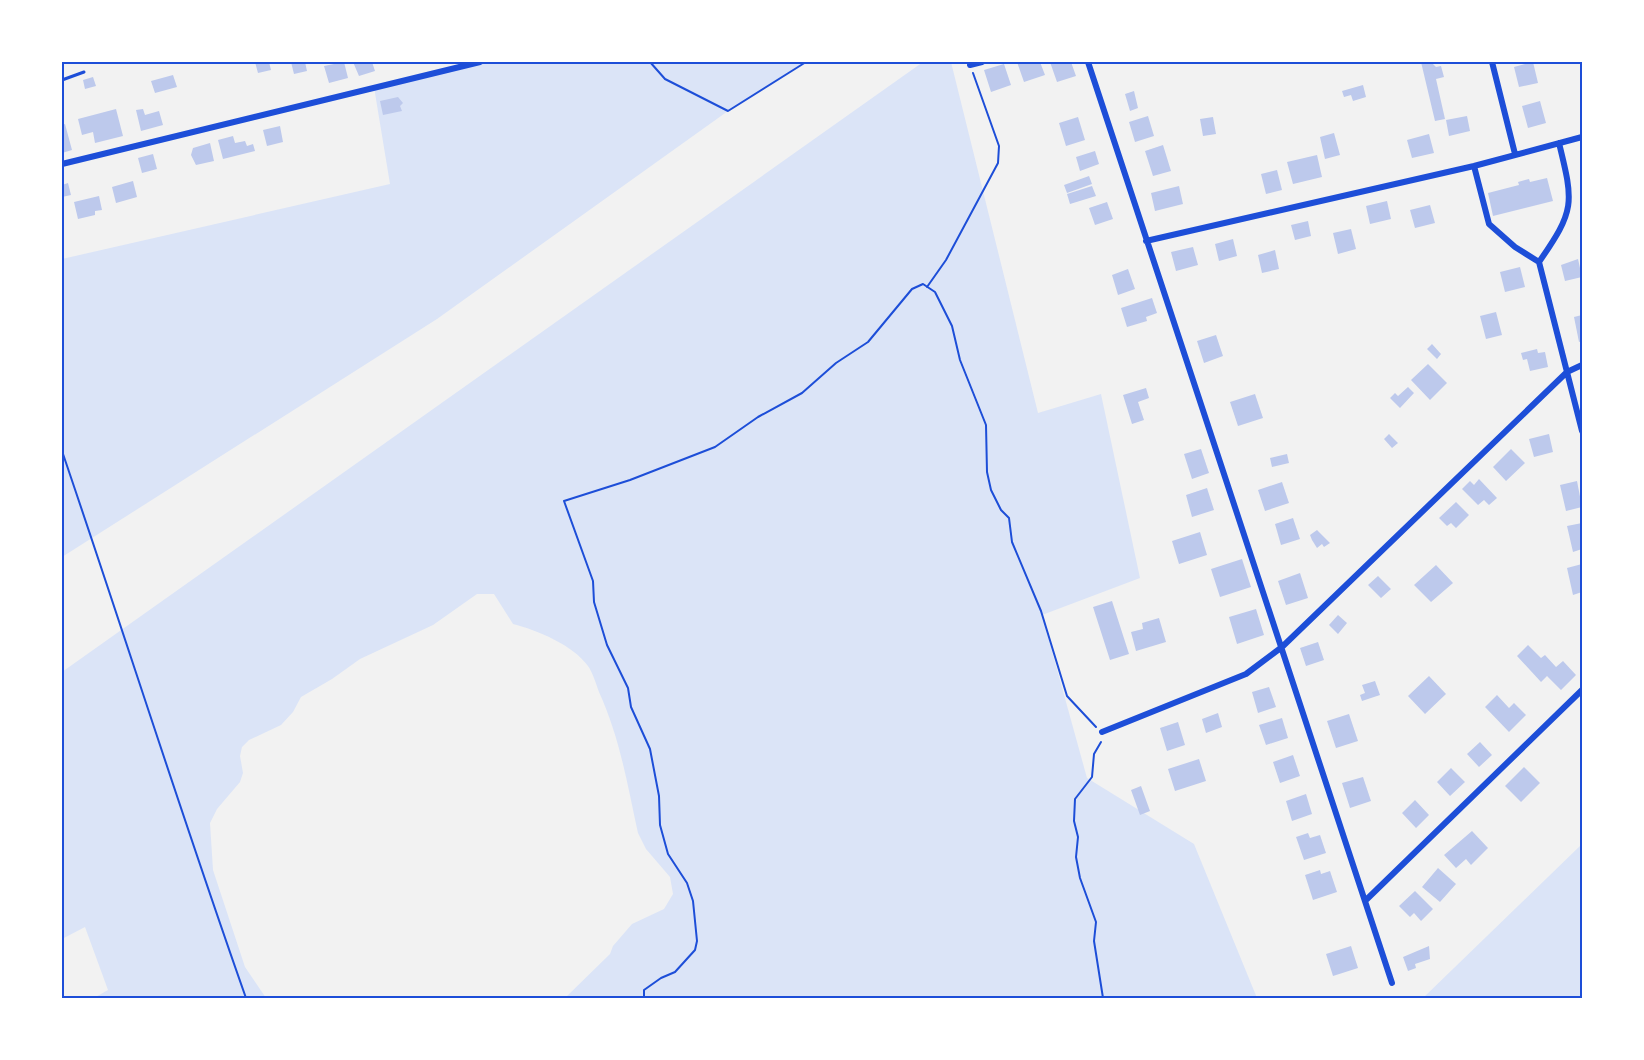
<svg xmlns="http://www.w3.org/2000/svg" width="1644" height="1060" font-family="Roboto,sans-serif">
<rect width="100%" height="100%" fill="#f2f2f2"/>
<path fill="#dbe4f7" d="M480 62H806L728 111 437 319 62 557V259L390 184 374 87Z
M923 62H951L1038 413 1101 394 1140 578 1042 615 1087 778 1194 844 1257 998H565L610 954 613 946 632 924 664 909 673 894 670 877 646 849 638 833C627 783 620 738 599 692 596 684 593 673 588 666 573 645 537 630 513 624L494 594H477L433 625 360 659 332 679 301 697 293 712 281 725 249 740 242 747 240 756 243 773 240 782 217 809 210 823 213 870 245 967 266 998H94L108 990 85 927 62 939V672Z
M1582 844V998H1423Z"/>
<path fill="#bdc9ec" d="M255 62H269L271 70 258 73Z
M291 62H305L307 71 294 74Z
M344 62 348 78 329 83 324 66Z
M353 62H372L375 71 359 76Z
M1017 62H1040L1045 75 1024 82Z
M1050 62H1071L1076 76 1057 82Z
M1421 62H1431L1436 67 1441 66 1444 77 1436 79 1445 119 1435 121Z
M1533 62 1538 83 1519 87 1514 67Z
M1004 64 1011 85 991 92 984 70Z
M173 75 177 87 155 93 151 81Z
M93 77 96 86 85 89 83 80Z
M1363 85 1366 97 1353 101 1351 95 1344 97 1342 91Z
M1134 91 1138 108 1130 111 1125 94Z
M398 97 403 103 400 106 402 111 383 115 380 101Z
M1540 101 1546 123 1528 128 1522 106Z
M116 109 123 136 95 143 93 132 82 135 78 119Z
M143 109 145 115 159 111 163 125 141 131 136 110Z
M1148 116 1154 136 1135 142 1129 122Z
M1467 116 1470 131 1449 136 1446 120Z
M1078 117 1085 140 1066 146 1059 123Z
M1213 117 1216 134 1203 136 1200 119Z
M65 124 72 150 62 153V125Z
M280 126 283 142 267 146 263 130Z
M1334 133 1340 155 1325 159 1320 137Z
M1429 134 1434 153 1412 158 1407 140Z
M233 136 235 143 245 141 247 146 253 144 255 151 223 159 218 140Z
M210 143 214 161 196 165 191 155 193 148Z
M1163 145 1171 171 1153 176 1145 151Z
M1095 151 1099 164 1080 171 1076 157Z
M153 154 157 169 142 173 138 158Z
M1317 155 1322 177 1293 184 1287 162Z
M1277 170 1282 190 1266 194 1261 174Z
M1089 176 1092 184 1067 193 1064 185Z
M1547 178 1553 201 1493 216 1488 193 1519 185 1518 182 1529 179 1530 182Z
M133 181 137 197 116 203 112 187Z
M68 183 71 195 62 197V185Z
M1092 186 1096 196 1070 204 1067 194Z
M1179 186 1183 204 1155 211 1151 193Z
M99 196 102 210 95 211V215L78 219 74 202Z
M1387 201 1391 219 1370 224 1366 206Z
M1107 202 1113 219 1095 225 1089 208Z
M1430 205 1435 223 1415 228 1410 210Z
M1308 221 1311 236 1295 240 1291 225Z
M1351 229 1356 249 1338 254 1333 233Z
M1233 239 1237 256 1219 261 1215 244Z
M1193 247 1198 265 1176 271 1171 252Z
M1275 250 1279 269 1262 273 1258 255Z
M1578 259 1582 277 1565 281 1561 265Z
M1520 267 1525 287 1505 292 1500 272Z
M1128 269 1135 289 1118 295 1112 275Z
M1152 298 1157 313 1146 317 1147 321 1127 327 1121 308Z
M1496 312 1502 335 1486 339 1480 316Z
M1582 315V341L1579 342 1574 317Z
M1216 335 1223 356 1204 363 1197 341Z
M1432 344 1441 354 1437 359 1427 349Z
M1537 349 1538 353 1545 352 1548 367 1530 371 1527 359 1523 360 1521 353Z
M1428 364 1447 383 1430 400 1411 380Z
M1408 387 1414 393 1400 408 1390 398 1395 393 1398 396Z
M1146 388 1149 398 1138 402 1144 420 1132 424 1123 395Z
M1255 394 1263 418 1238 426 1230 402Z
M1389 434 1398 443 1392 448 1384 439Z
M1549 434 1553 452 1534 457 1529 439Z
M1201 449 1209 473 1192 479 1184 454Z
M1511 449 1525 463 1506 481 1493 467Z
M1287 454 1289 463 1272 467 1270 458Z
M1479 479 1497 498 1489 505 1484 500 1478 505 1462 489 1470 481 1474 485Z
M1577 481 1582 507 1566 511 1560 485Z
M1282 482 1289 503 1265 511 1258 490Z
M1207 488 1214 510 1192 517 1186 495Z
M1456 502 1469 515 1456 528 1451 523 1447 526 1439 518Z
M1293 518 1300 539 1281 545 1275 524Z
M1582 523V549L1573 552 1567 526Z
M1317 530 1330 543 1324 547 1322 544 1317 548 1312 540 1310 535Z
M1200 532 1207 555 1179 564 1172 541Z
M1242 559 1251 587 1220 597 1211 569Z
M1582 564V592L1573 595 1567 568Z
M1436 565 1453 583 1431 602 1414 585Z
M1300 573 1308 598 1286 605 1278 581Z
M1378 576 1391 589 1381 598 1368 585Z
M1112 601 1129 654 1110 660 1093 607Z
M1256 609 1264 635 1237 644 1229 617Z
M1338 615 1347 623 1338 634 1329 625Z
M1159 618 1166 642 1136 651 1131 632 1143 629 1142 623Z
M1318 642 1324 660 1306 666 1300 648Z
M1528 645 1541 658 1545 655 1556 667 1563 661 1576 675 1561 690 1547 676 1541 682 1517 656Z
M1429 676 1446 694 1425 714 1408 696Z
M1375 681 1380 695 1362 701 1360 695 1365 693 1362 685Z
M1269 687 1276 707 1258 713 1252 692Z
M1497 695 1509 708 1514 703 1526 715 1509 732 1485 707Z
M1218 713 1222 727 1206 733 1202 719Z
M1349 714 1358 741 1336 748 1327 721Z
M1282 718 1288 738 1266 745 1259 725Z
M1178 722 1185 745 1167 751 1160 728Z
M1480 742 1492 755 1479 767 1467 754Z
M1293 755 1300 776 1280 783 1273 762Z
M1199 759 1206 781 1175 791 1168 769Z
M1524 767 1540 783 1521 802 1505 786Z
M1451 768 1465 782 1450 796 1437 782Z
M1363 777 1371 801 1350 808 1342 783Z
M1141 786 1150 811 1140 815 1131 790Z
M1306 794 1312 814 1292 821 1286 801Z
M1415 800 1429 815 1416 828 1402 813Z
M1472 831 1488 848 1471 865 1466 859 1456 868 1444 855Z
M1308 833 1310 838 1320 835 1326 853 1304 860 1296 837Z
M1438 868 1456 884 1440 902 1422 887Z
M1320 870 1321 874 1330 871 1337 892 1313 900 1305 875Z
M1415 891 1433 909 1421 921 1414 913 1410 917 1399 906Z
M1351 946 1358 968 1333 976 1326 954Z
M1429 946 1430 959 1415 964 1416 968 1408 971 1403 957Z"/>
<g fill="none" stroke-linecap="round" stroke-linejoin="round">
<path stroke="#1d4ed8" stroke-width="2" d="M650 62 665 79 728 111 806 62
M927 287 946 260 998 163 999 146 973 73
M62 451C124 633 182 817 246 998
M1101 742 1094 754 1092 777 1075 799 1074 821 1078 837 1076 857 1080 878 1096 922 1094 941 1103 998
M644 998V990L661 978 675 972 695 950 697 941 693 901 687 883 668 854 660 825 659 796 650 749 631 707 628 688 607 645 594 602 593 581 564 501 630 480 715 447 758 417 802 393 836 363 868 342 912 289 923 284 935 292 952 326 960 360 986 425 987 472 991 490 1001 510 1009 518 1012 542 1041 611 1067 696 1096 727"/>
<path stroke="#1d4ed8" stroke-width="3" d="M62 80 84 72"/>
<path stroke="#1d4ed8" stroke-width="6" d="M1088 62 1392 983
M1492 62 1515 154
M970 65 982 62
M1559 143C1574 204 1575 210 1539 262L1582 431
M62 164 480 62
M1474 166 1489 224 1515 247 1539 262
M1146 241 1474 166 1582 137
M1102 732 1246 674 1282 647 1567 372 1582 365
M1366 900 1582 690"/>
</g>
<rect width="1644" height="1060" fill="none" stroke="#ffffff" stroke-width="126"/>
<rect x="63" y="63" width="1518" height="934" fill="none" stroke="#1d4ed8" stroke-width="2"/>
</svg>
